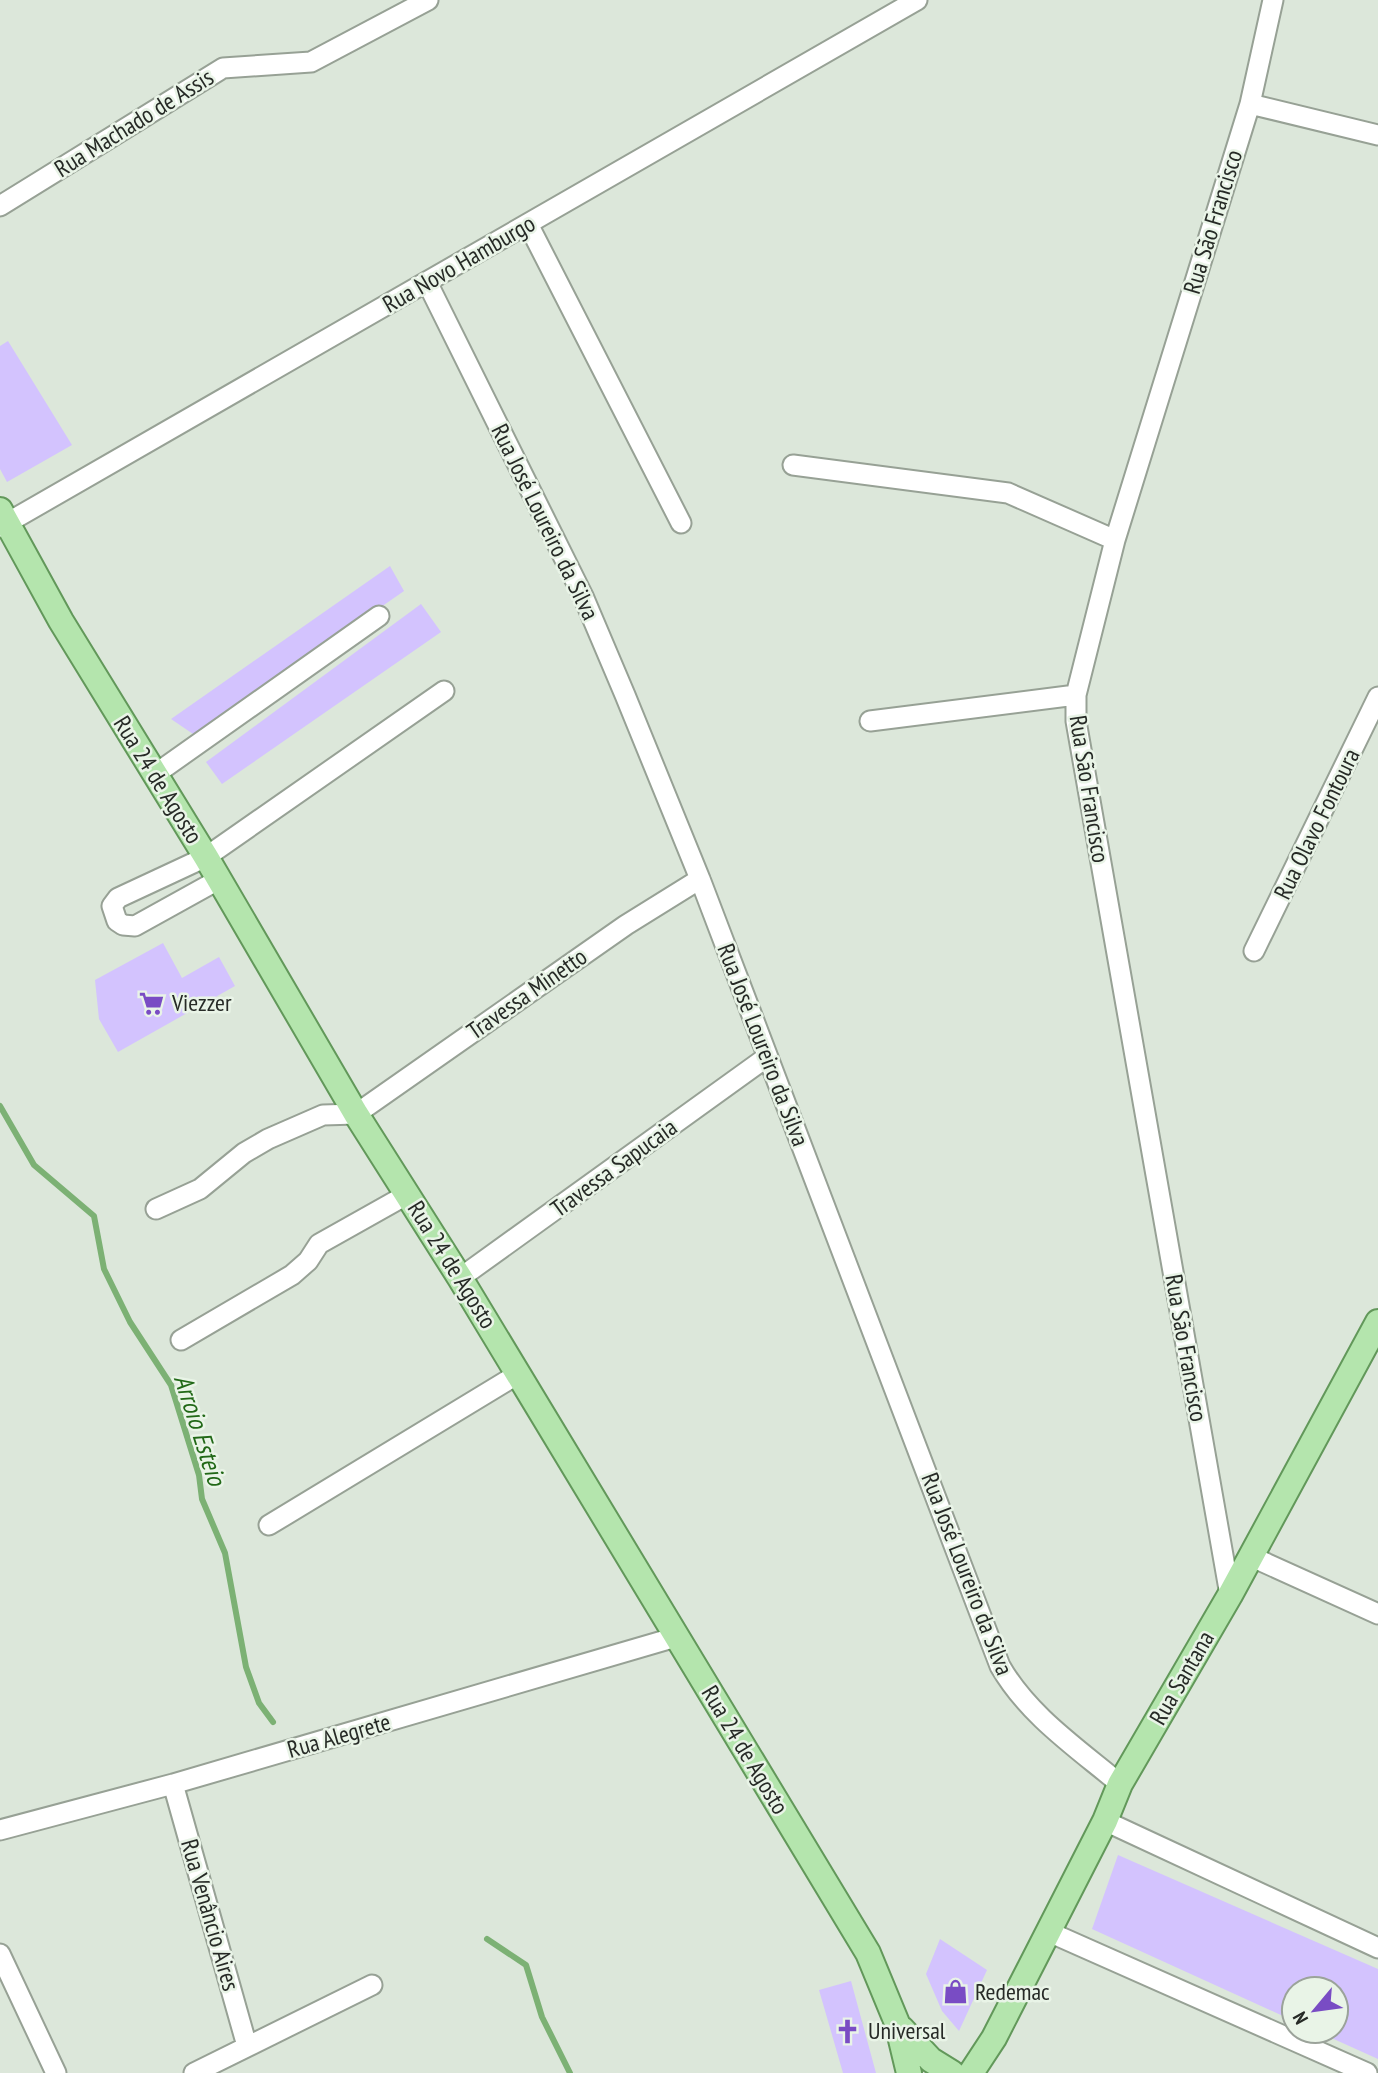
<svg xmlns="http://www.w3.org/2000/svg" width="1378" height="2073" font-family="'PT Sans Narrow',sans-serif">
<rect width="100%" height="100%" fill="#dce7da"/>
<g fill="none" stroke-linecap="round" stroke-linejoin="round">
<path stroke="#7cb174" stroke-width="6" d="M0 1106 34 1165 94 1216 104 1269 130 1322 171 1385 199 1475 202 1499 225 1553 246 1667 259 1703 273 1722
M487 1939 526 1965 542 2017 570 2073"/>
</g>
<path fill="#d3c3fe" d="M8 341 72 445 7 482 0 469V346Z
M390 566 404 591 196 736 171 719Z
M421 604 441 632 222 784 206 762Z
M163 943 182 978 219 957 235 986 118 1052 99 1019 95 980Z
M1118 1855 1378 1969V2059L1316 2031H1336V1989H1294V2021L1092 1929Z
M940 1939 987 1970 959 2031 942 2011 926 1974Z
M851 1981 876 2073H843L819 1990Z"/>
<g fill="none" stroke-linecap="round" stroke-linejoin="round">
<defs>
<path id="minor" d="M1250 104 1378 135
M0 206 223 68 311 62 428 0
M528 224 681 523
M427 282 583 596 625 695 700 879 1000 1666C1028 1715 1077 1748 1120 1784
M793 465 1008 493 1115 540
M0 527 917 0
M870 721 1076 695
M154 775 379 616
M218 880 135 926 123 925 117 921 112 906 118 898 206 857 444 691
M1254 951 1378 697
M156 1209 200 1189 244 1153 268 1139 323 1115 356 1114 626 925 700 879
M460 1278 767 1057
M181 1340 292 1275 308 1261 319 1244 408 1194
M269 1525 518 1374
M1250 1556 1378 1614
M1230 1595 1076 721V695L1115 540 1250 104 1273 0
M173 1784 247 2046
M1105 1821 1378 1948
M0 1830 173 1784 676 1637
M1049 1932 1367 2073
M0 1954 56 2073
M194 2073 372 1985"/>
<path id="major" d="M0 510 61 621 206 857 356 1114 460 1278 868 1953 897 2023 909 2073
M902 2029 931 2060 952 2073
M971 2073 994 2038 1105 1821 1120 1784 1230 1595 1378 1322"/>
</defs>
<use href="#minor" stroke="#97a195" stroke-width="23"/>
<use href="#major" stroke="#62985a" stroke-width="28"/>
<use href="#minor" stroke="#fff" stroke-width="19"/>
<use href="#major" stroke="#b4e5ad" stroke-width="24"/>
</g>
<defs>
<symbol id="supermarket-bare" viewBox="-9 -9 18 18"><path d="M-6-5.5h2.5l.6 2H6L4.5 2H-2.5L-4.4-4H-6ZM-1.5 3.2a1.3 1.3 0 1 0 .1 0ZM3 3.2a1.3 1.3 0 1 0 .1 0Z" fill="#794cc4" stroke="#e9f4e7" stroke-width="2.5" paint-order="stroke"/></symbol>
<symbol id="shop-bare" viewBox="-9 -9 18 18"><path d="M-5-2.5h2.3a2.7 3.5 0 0 1 5.4 0H5L5.5 6h-11ZM-1.5-2.5h3a1.5 2.3 0 0 0-3 0Z" fill="#794cc4" stroke="#e9f4e7" stroke-width="2.5" paint-order="stroke"/></symbol>
<symbol id="church-bare" viewBox="-9 -9 18 18"><path d="M-1.2-6h2.4v3.5h3.3v2.4h-3.3V6h-2.4V-.1h-3.3v-2.4h3.3Z" fill="#794cc4" stroke="#e9f4e7" stroke-width="2.5" paint-order="stroke"/></symbol>
</defs>
<g fill-rule="evenodd">
<use href="#supermarket-bare" x="134" y="986" width="35" height="35"/>
<use href="#shop-bare" x="938" y="1974" width="35" height="35"/>
<use href="#church-bare" x="830" y="2014" width="35" height="35"/>
</g>
<g text-anchor="middle" stroke-width="5" stroke-linejoin="round" paint-order="stroke">
<g font-size="24" fill="#262a26" stroke="#e9f4e7">
<text transform="translate(134 123) rotate(-32)" y="8">Rua Machado de Assis</text>
<text transform="translate(1213 222) rotate(-73)" y="8">Rua São Francisco</text>
<text transform="translate(459 264) rotate(-30)" y="8">Rua Novo Hamburgo</text>
<text transform="translate(545 522) rotate(64)" y="8">Rua José Loureiro da Silva</text>
<text transform="translate(158 780) rotate(58)" y="8">Rua 24 de Agosto</text>
<text transform="translate(1089 789) rotate(81)" y="8">Rua São Francisco</text>
<text transform="translate(1317 824) rotate(-64)" y="8">Rua Olavo Fontoura</text>
<text transform="translate(527 994) rotate(-35)" y="8">Travessa Minetto</text>
<text transform="translate(763 1045) rotate(69)" y="8">Rua José Loureiro da Silva</text>
<text transform="translate(614 1168) rotate(-36)" y="8">Travessa Sapucaia</text>
<text transform="translate(452 1265) rotate(58)" y="8">Rua 24 de Agosto</text>
<text transform="translate(1186 1348) rotate(80)" y="8">Rua São Francisco</text>
<text transform="translate(967 1574) rotate(69)" y="8">Rua José Loureiro da Silva</text>
<text transform="translate(1182 1678) rotate(-60)" y="8">Rua Santana</text>
<text transform="translate(339 1736) rotate(-16)" y="8">Rua Alegrete</text>
<text transform="translate(745 1750) rotate(59)" y="8">Rua 24 de Agosto</text>
<text transform="translate(210 1915) rotate(74)" y="8">Rua Venâncio Aires</text>
</g>
<g font-size="24" fill="#262a26" stroke="#e9f4e7" text-anchor="start">
<text x="172" y="1011">Viezzer</text>
<text x="975" y="2000">Redemac</text>
<text x="868" y="2039">Universal</text>
</g>
<g font-size="26" font-style="italic" fill="#216817" stroke="#e9f4e7">
<text transform="translate(200 1430) rotate(72)" y="9">Arroio Esteio</text>
</g>
</g>
<g transform="translate(1315 2010) rotate(241)"><circle r="33" fill="#e9f4e7" stroke="#9ba39a" stroke-width="2"/>
<path d="M0-5L12 26L0 18L-12 26Z" fill="#794cc4"/>
<text y="-10" font-size="19" font-weight="bold" text-anchor="middle" fill="#262a26">N</text>
</g>
</svg>
